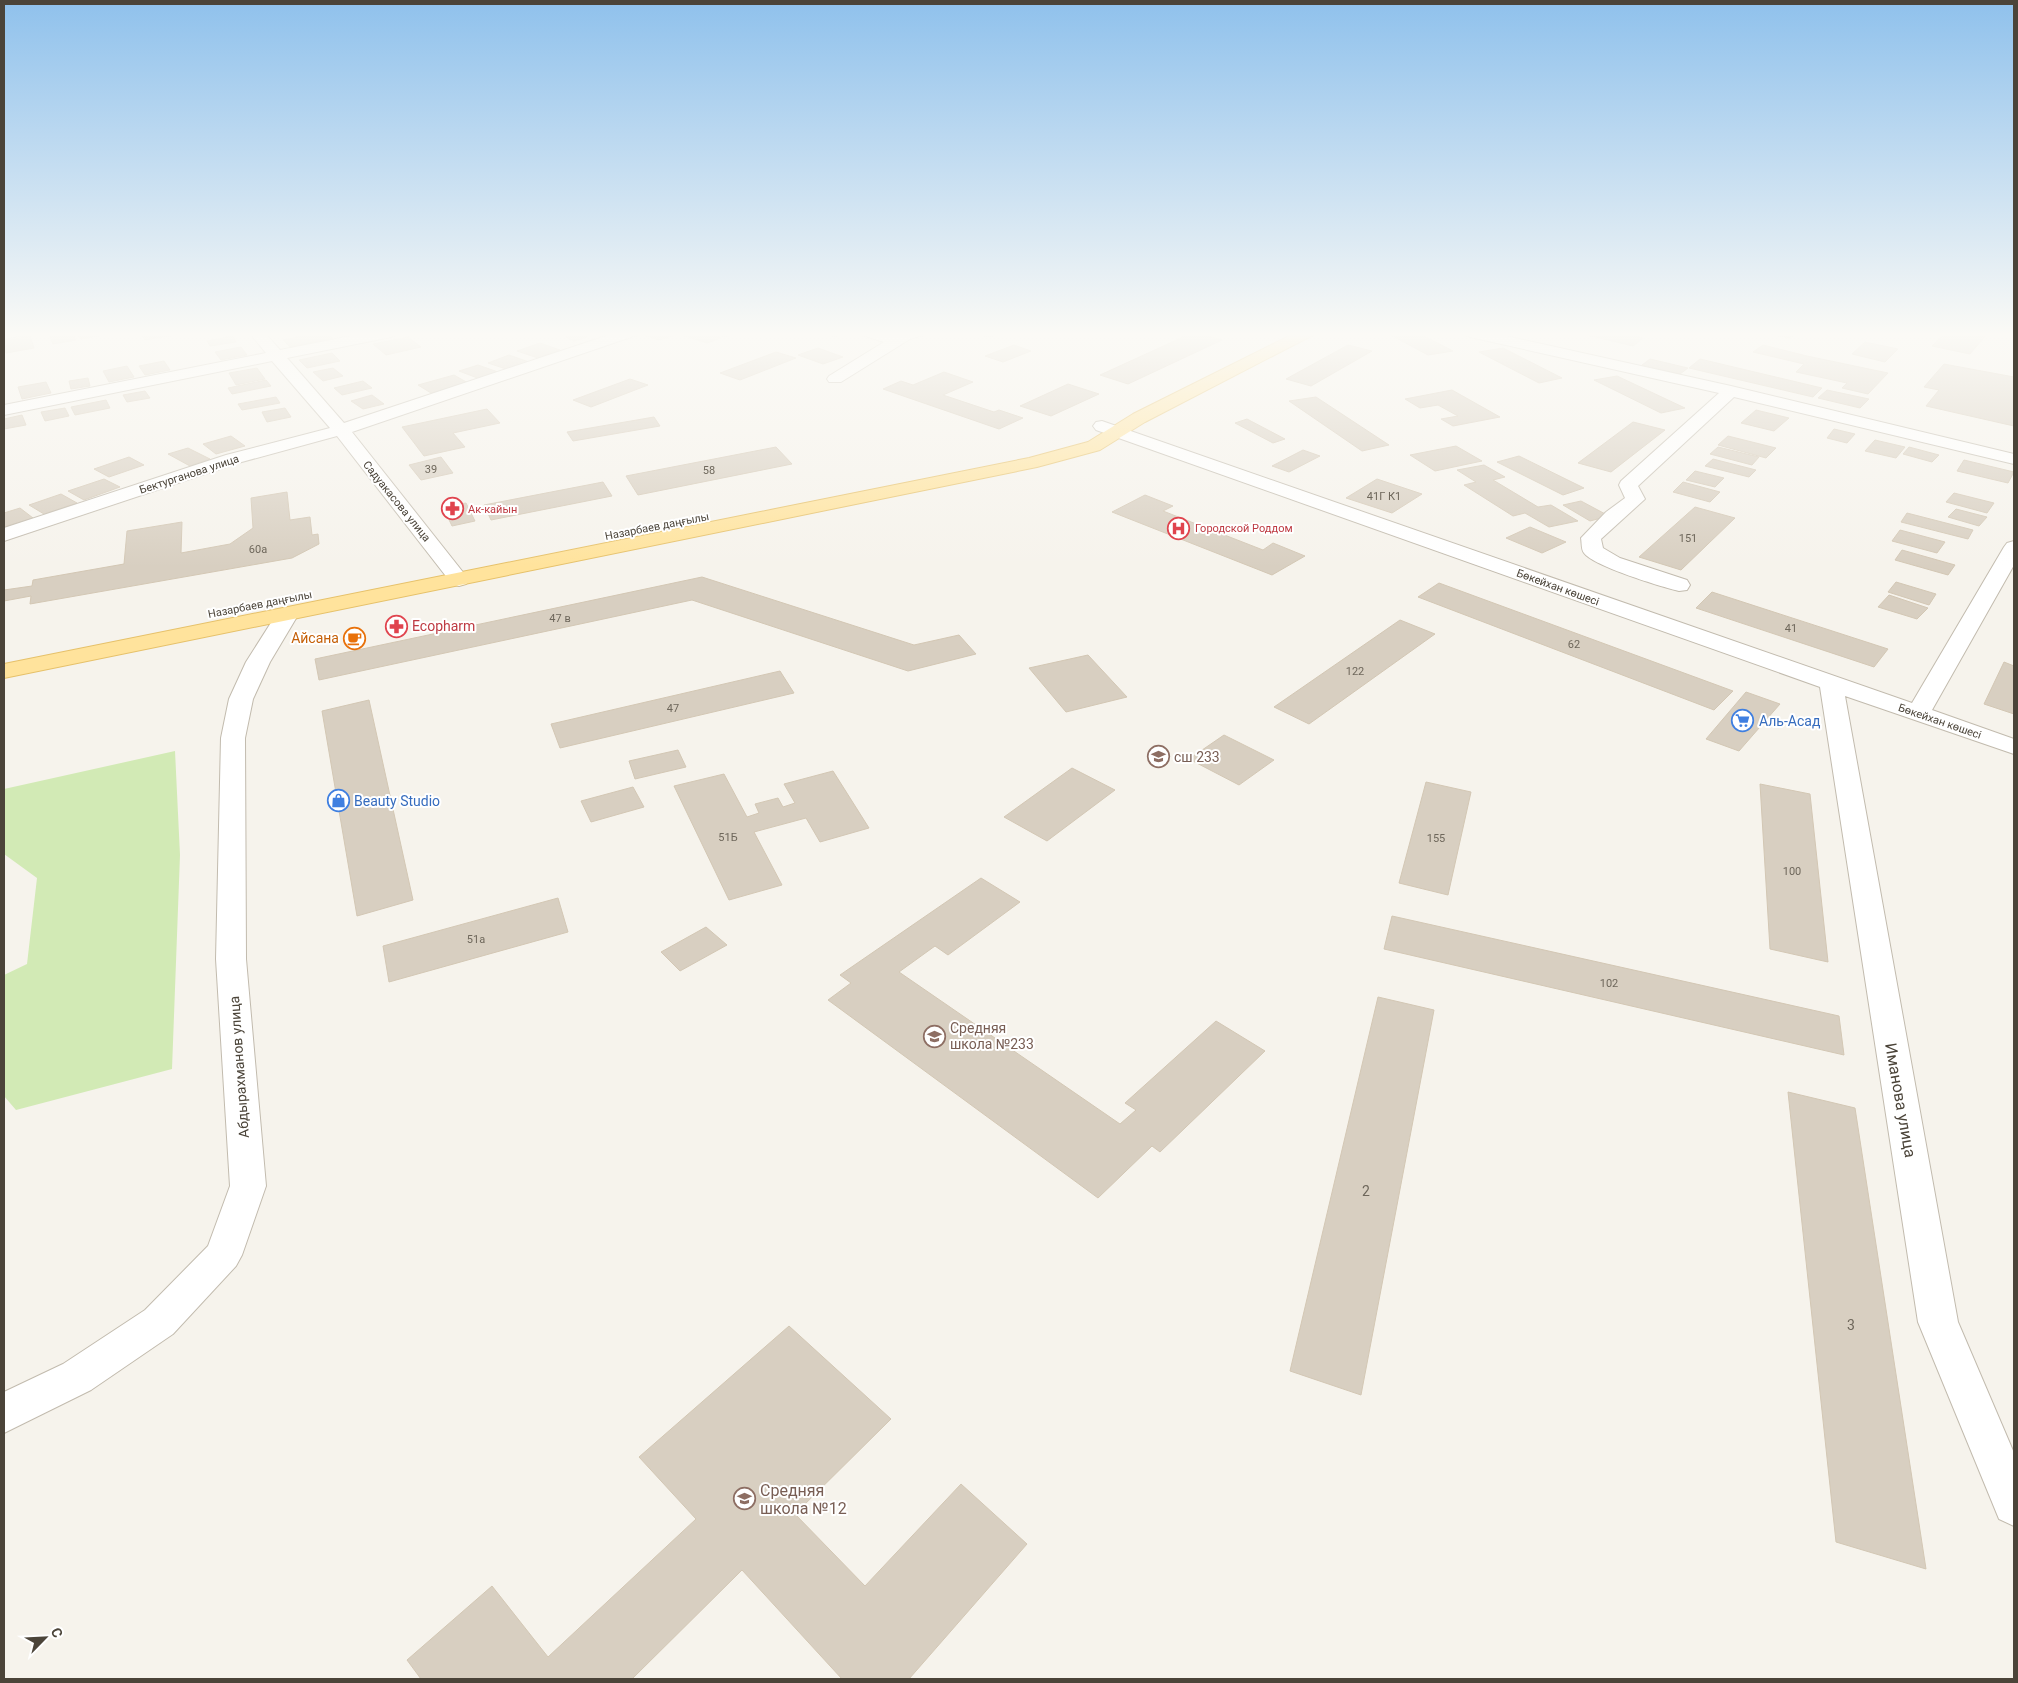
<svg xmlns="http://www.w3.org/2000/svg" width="2018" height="1683" font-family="Roboto,sans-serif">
<rect width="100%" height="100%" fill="#f6f3ec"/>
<path fill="#d2eab5" d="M175 751 180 855 172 1069 16 1110 4 1096V975L27 964 37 878 4 854V789Z"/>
<path fill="#d8cfc1" stroke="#d3c7b4" d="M57 332H72L76 340 53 344 48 333Z
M76 332H100L103 335 81 339Z
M140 332H171L174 335 145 340Z
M323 332 333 338 290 347 283 340Z
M655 332H672L679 334 659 340 644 335Z
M692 332H702L721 338 707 343 682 335Z
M721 332H740L725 337 715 334Z
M819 332H849L835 337Z
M971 332H1003L989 337Z
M1194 332 1222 340 1128 384 1100 375Z
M1385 332H1416L1453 351 1428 355Z
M1575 332H1615L1643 338 1633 346Z
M1758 332H1781L1795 334 1790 338Z
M1946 332H1980L1988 333 1970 354 1932 346Z
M578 334 587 337 574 341 566 337Z
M30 336 34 348 6 353 4 341Z
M233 336 236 342 210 346 207 341Z
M408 337 421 347 386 355 373 344Z
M1865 342 1898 349 1885 362 1852 354Z
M540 343 560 350 538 358 517 351Z
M1014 345 1031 351 1003 362 985 356Z
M1348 345 1372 351 1311 386 1286 379Z
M1763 345 1807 356 1888 373 1868 394 1842 388 1847 383 1796 372 1804 364 1753 352Z
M241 347 247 355 221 360 215 352Z
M818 348 843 357 823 364 798 355Z
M1503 348 1562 378 1539 383 1479 352Z
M776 352 796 358 740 380 720 373Z
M332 353 340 361 307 368 299 360Z
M509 355 529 362 509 370 488 363Z
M1650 359 1688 368 1680 374 1642 365Z
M1700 359 1822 388 1813 397 1689 368Z
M164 361 170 370 145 375 139 366Z
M1944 364 2014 377V426L1926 406 1939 390 1924 387Z
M478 365 498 372 480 379 459 371Z
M127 366 134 377 109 382 103 371Z
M257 368 265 379 236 385 229 373Z
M333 368 343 376 323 381 313 372Z
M944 372 973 382 943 395 994 412 999 410 1023 418 999 429 883 389 901 381 913 385Z
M454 375 468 383 431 393 418 385Z
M1617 376 1685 408 1661 413 1594 380Z
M88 378 90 386 71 389 69 381Z
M630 379 648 385 591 407 573 400Z
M266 380 271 386 232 394 228 388Z
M363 381 372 388 342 395 334 388Z
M46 382 51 393 22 399 18 387Z
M1068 384 1099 394 1051 416 1020 406Z
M1452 390 1500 417 1453 426 1441 419 1458 416 1438 405 1420 408 1405 399Z
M1827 390 1869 399 1860 408 1818 398Z
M145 391 150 398 127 402 123 395Z
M372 395 384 404 363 409 351 401Z
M276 397 280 403 242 410 238 404Z
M1316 397 1389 445 1362 451 1289 401Z
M106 400 110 408 75 415 71 407Z
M65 408 69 416 45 421 41 412Z
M285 408 291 417 267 422 262 412Z
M487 409 500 423 453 433 465 447 424 456 402 427Z
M1756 410 1789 418 1774 431 1741 423Z
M22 415 26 425 4 429V419Z
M654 417 660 426 573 441 567 432Z
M1247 419 1285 439 1273 443 1235 423Z
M1633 422 1665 430 1611 472 1578 463Z
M1834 429 1855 434 1847 443 1827 438Z
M231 436 245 446 216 454 203 444Z
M1728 436 1776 448 1766 458 1718 445Z
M1875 440 1905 447 1896 458 1865 451Z
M1456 446 1482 461 1435 471 1410 455Z
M776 447 792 464 638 495 626 476Z
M1718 447 1759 457 1752 465 1710 454Z
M1909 447 1939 455 1932 462 1903 454Z
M188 448 210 459 190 466 168 454Z
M1303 450 1320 456 1289 472 1272 466Z
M1519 456 1584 488 1563 495 1497 462Z
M129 457 144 465 109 477 94 469Z
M441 457 453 473 421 480 409 465Z
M1713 459 1756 470 1749 477 1705 466Z
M1964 460 2014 472 2008 483 1957 471Z
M1484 465 1505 477 1493 480 1538 507 1551 505 1578 521 1549 527 1525 513 1513 516 1464 485 1476 482 1457 470Z
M1695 471 1724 478 1715 487 1686 480Z
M104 479 120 487 84 500 68 491Z
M1377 479 1422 494 1392 513 1346 498Z
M603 482 612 496 491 520 484 505Z
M1683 482 1720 492 1710 502 1673 492Z
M287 492 290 520 310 517 312 535 318 534 319 544 292 558 30 604 31 596 4 601V590L32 586 33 580 124 564 127 531 182 522 181 553 230 544 253 528 251 498Z
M1954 493 1994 503 1987 513 1946 502Z
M61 494 77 503 44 514 29 505Z
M1145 495 1173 506 1163 511 1263 550 1273 543 1305 556 1272 575 1112 512Z
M1581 501 1609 516 1590 521 1563 505Z
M466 503 475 521 452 526 443 507Z
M1695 507 1735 518 1681 570 1639 557Z
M20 508 33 518 4 527V513Z
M1956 509 1987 517 1979 526 1948 517Z
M1907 513 1973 530 1968 539 1901 522Z
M1530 527 1566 542 1542 553 1506 538Z
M1900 530 1945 542 1937 553 1892 541Z
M1902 550 1955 565 1948 575 1895 560Z
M702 577 914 645 959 635 976 654 908 671 692 600 319 680 315 659Z
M1896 582 1936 594 1929 605 1888 592Z
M1439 583 1733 691 1714 710 1418 597Z
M1712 592 1888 649 1874 667 1696 608Z
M1889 595 1928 608 1917 619 1878 607Z
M1400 620 1435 634 1309 724 1274 707Z
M1088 655 1127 697 1066 712 1029 668Z
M2004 662 2014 666V714L1984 704Z
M780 671 794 693 560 748 551 724Z
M1746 692 1780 704 1739 751 1706 739Z
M369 700 413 900 357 916 322 711Z
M1224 735 1274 760 1239 785 1189 759Z
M678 750 686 767 635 779 629 761Z
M1072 768 1115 790 1047 841 1004 817Z
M833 771 869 828 820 842 806 818 754 832 782 885 729 900 674 786 724 774 747 817 759 813 755 804 778 798 783 807 795 803 784 784Z
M1426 782 1471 792 1448 895 1399 883Z
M1760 784 1810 794 1828 962 1770 949Z
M633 787 644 807 591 822 581 801Z
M981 878 1020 902 948 955 935 946 899 972 1120 1124 1136 1110 1125 1103 1216 1021 1265 1051 1160 1152 1152 1146 1098 1198 828 1000 851 983 840 975Z
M558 898 568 932 389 982 383 946Z
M1392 916 1839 1016 1844 1055 1384 949Z
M706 927 727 945 680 971 661 952Z
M1378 997 1434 1010 1361 1395 1290 1371Z
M1788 1092 1855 1108 1926 1569 1836 1542Z
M789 1326 891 1419 795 1514 865 1586 961 1484 1027 1544 909 1679H842L742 1570 632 1679H421L407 1660 492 1586 548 1657 696 1519 639 1457Z"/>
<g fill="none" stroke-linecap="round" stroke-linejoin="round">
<defs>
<path id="minor" d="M4 332H27L24 335 4 339Z
M249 332H264L280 350 371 332H398L396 335 391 337 287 358 344 423 618 332H640L637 335 352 432 466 576 470 580 466 584 459 586 452 584 337 436 238 463 4 541V528L226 455 330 428 272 361 4 415V405L266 353Z
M860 332H882L895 336 904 332H927L924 335 910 339 841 382H829L827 379 829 376 884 342 862 335Z
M1463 332H1488L1731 386 2014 454V464L1734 397 1638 486 1645 499 1601 539 1603 548 1620 558 1687 580 1690 585 1687 590 1679 591C1662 587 1593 566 1584 553 1581 549 1582 543 1581 538L1606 512 1625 498 1619 485 1621 481 1719 393 1470 337 1465 335Z
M1102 421 1912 703 2004 547 2007 543 2014 541V565L1932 710 2014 739V754L1845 696 1958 1322 2014 1453V1526L1999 1519 1918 1322 1820 687 1096 430 1093 426 1096 422Z
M287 608 295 610 298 615 270 662 253 699 245 738 246 959 266 1186 242 1255 236 1266 173 1334 91 1390 4 1433V1392L63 1364 145 1310 208 1246 230 1186 216 959 221 738 229 699 246 662 279 610Z"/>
<path id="major" d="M1297 332H1316L1313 335 1145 422 1100 450 1037 467 4 678V664L1029 458 1088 442 1133 414Z"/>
</defs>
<use href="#minor" stroke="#c2bbae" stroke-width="2"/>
<use href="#major" stroke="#e6c16a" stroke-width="2"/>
<use href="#minor" fill="#fff" fill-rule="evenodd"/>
<use href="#major" fill="#ffe39c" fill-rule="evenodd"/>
</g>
<linearGradient id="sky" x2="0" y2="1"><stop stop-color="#8fc1ec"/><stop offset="0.59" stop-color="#fbfaf6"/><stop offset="1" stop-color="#fbfaf6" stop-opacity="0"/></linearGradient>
<rect width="2018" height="567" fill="url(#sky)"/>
<defs>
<symbol id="pharmacy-ring" viewBox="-11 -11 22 22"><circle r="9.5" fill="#fff" stroke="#e0444e" stroke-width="1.5"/><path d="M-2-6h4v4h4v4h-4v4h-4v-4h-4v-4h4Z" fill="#e0444e"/></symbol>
<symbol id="hospital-ring" viewBox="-11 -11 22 22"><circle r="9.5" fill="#fff" stroke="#e0444e" stroke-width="1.5"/><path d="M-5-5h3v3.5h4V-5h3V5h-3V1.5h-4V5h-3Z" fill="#e0444e"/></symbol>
<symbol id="cafe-ring" viewBox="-11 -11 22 22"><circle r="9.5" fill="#fff" stroke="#e8710a" stroke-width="1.5"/><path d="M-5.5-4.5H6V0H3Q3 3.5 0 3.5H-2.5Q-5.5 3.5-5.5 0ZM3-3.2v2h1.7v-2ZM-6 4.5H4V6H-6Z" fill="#e8710a"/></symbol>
<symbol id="supermarket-ring" viewBox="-11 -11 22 22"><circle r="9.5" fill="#fff" stroke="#3f7fe0" stroke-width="1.5"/><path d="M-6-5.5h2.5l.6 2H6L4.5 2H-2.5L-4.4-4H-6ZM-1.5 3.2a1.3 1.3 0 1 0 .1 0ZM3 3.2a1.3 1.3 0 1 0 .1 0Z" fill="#3f7fe0"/></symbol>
<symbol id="school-ring" viewBox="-11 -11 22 22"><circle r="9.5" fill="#fff" stroke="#8d6e63" stroke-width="1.5"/><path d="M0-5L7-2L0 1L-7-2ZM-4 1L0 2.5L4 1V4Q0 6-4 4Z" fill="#8d6e63"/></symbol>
<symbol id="shop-ring" viewBox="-11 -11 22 22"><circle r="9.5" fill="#fff" stroke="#3f7fe0" stroke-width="1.5"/><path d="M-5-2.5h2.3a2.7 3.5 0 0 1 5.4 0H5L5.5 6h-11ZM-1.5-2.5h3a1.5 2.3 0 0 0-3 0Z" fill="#3f7fe0"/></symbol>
</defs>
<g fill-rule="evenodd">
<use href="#pharmacy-ring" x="440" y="496" width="25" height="25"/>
<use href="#hospital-ring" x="1166" y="516" width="25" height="25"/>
<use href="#pharmacy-ring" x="384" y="614" width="25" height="25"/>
<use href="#cafe-ring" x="342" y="626" width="25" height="25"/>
<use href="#supermarket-ring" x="1730" y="708" width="25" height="25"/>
<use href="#school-ring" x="1146" y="744" width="25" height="25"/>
<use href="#shop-ring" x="326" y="788" width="25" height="25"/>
<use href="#school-ring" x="922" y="1024" width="25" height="25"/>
<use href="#school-ring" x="732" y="1486" width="25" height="25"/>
</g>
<g text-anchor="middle" stroke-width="4" stroke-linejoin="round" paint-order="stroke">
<g font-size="11" fill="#6e675b">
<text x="431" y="473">39</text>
<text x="709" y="474">58</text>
<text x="1384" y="500">41Г К1</text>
<text x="1688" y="542">151</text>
<text x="258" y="553">60а</text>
<text x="560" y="622">47 в</text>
<text x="1791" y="632">41</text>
<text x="1574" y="648">62</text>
<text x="1355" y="675">122</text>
<text x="673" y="712">47</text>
<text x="728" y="841">51Б</text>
<text x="1436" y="842">155</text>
<text x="1792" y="875">100</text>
<text x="476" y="943">51а</text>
<text x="1609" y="987">102</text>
</g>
<g font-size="11" fill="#4b4439" stroke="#fff">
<text transform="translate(189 474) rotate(-18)" y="4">Бектурганова улица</text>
<text transform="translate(397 501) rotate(51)" y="4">Садуакасова улица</text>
<text transform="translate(657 526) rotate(-11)" y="4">Назарбаев даңғылы</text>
<text transform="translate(1558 587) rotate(20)" y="4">Бөкейхан көшесі</text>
<text transform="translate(260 604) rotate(-11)" y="4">Назарбаев даңғылы</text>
<text transform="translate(1940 721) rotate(19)" y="4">Бөкейхан көшесі</text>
</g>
<g font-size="11" fill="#be3a42" stroke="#fff" text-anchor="start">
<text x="468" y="513">Ак-кайын</text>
<text x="1195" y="532">Городской Роддом</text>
</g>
<g font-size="14" fill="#be3a42" stroke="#fff" text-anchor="start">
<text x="412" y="631">Ecopharm</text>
</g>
<g font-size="14" fill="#c56008" stroke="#fff" text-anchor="end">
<text x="339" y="643">Айсана</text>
</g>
<g font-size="14" fill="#366cbe" stroke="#fff" text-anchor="start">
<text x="1759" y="726">Аль-Асад</text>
<text x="354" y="806">Beauty Studio</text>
</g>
<g font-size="14" fill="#785e54" stroke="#fff" text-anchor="start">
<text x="1174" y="762">сш 233</text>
<text x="950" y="1033">Средняя<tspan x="950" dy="16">школа №233</tspan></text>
</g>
<g font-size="14" fill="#4b4439" stroke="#fff">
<text transform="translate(239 1067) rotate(-94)" y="5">Абдырахманов улица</text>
</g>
<g font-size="14" fill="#6e675b">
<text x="1366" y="1196">2</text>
<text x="1851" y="1330">3</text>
</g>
<g font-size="16" fill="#4b4439" stroke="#fff">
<text transform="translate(1901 1100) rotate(80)" y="6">Иманова улица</text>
</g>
<g font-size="16" fill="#785e54" stroke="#fff" text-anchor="start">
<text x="760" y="1496">Средняя<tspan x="760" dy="18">школа №12</tspan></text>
</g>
</g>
<rect width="2018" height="1683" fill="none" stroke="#4b4439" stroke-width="10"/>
<g transform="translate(45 1638) rotate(66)" stroke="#ffffff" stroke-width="4" paint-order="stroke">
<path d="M0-4L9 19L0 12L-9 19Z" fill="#4b4439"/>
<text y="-8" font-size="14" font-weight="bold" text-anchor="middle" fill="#4b4439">С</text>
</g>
</svg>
